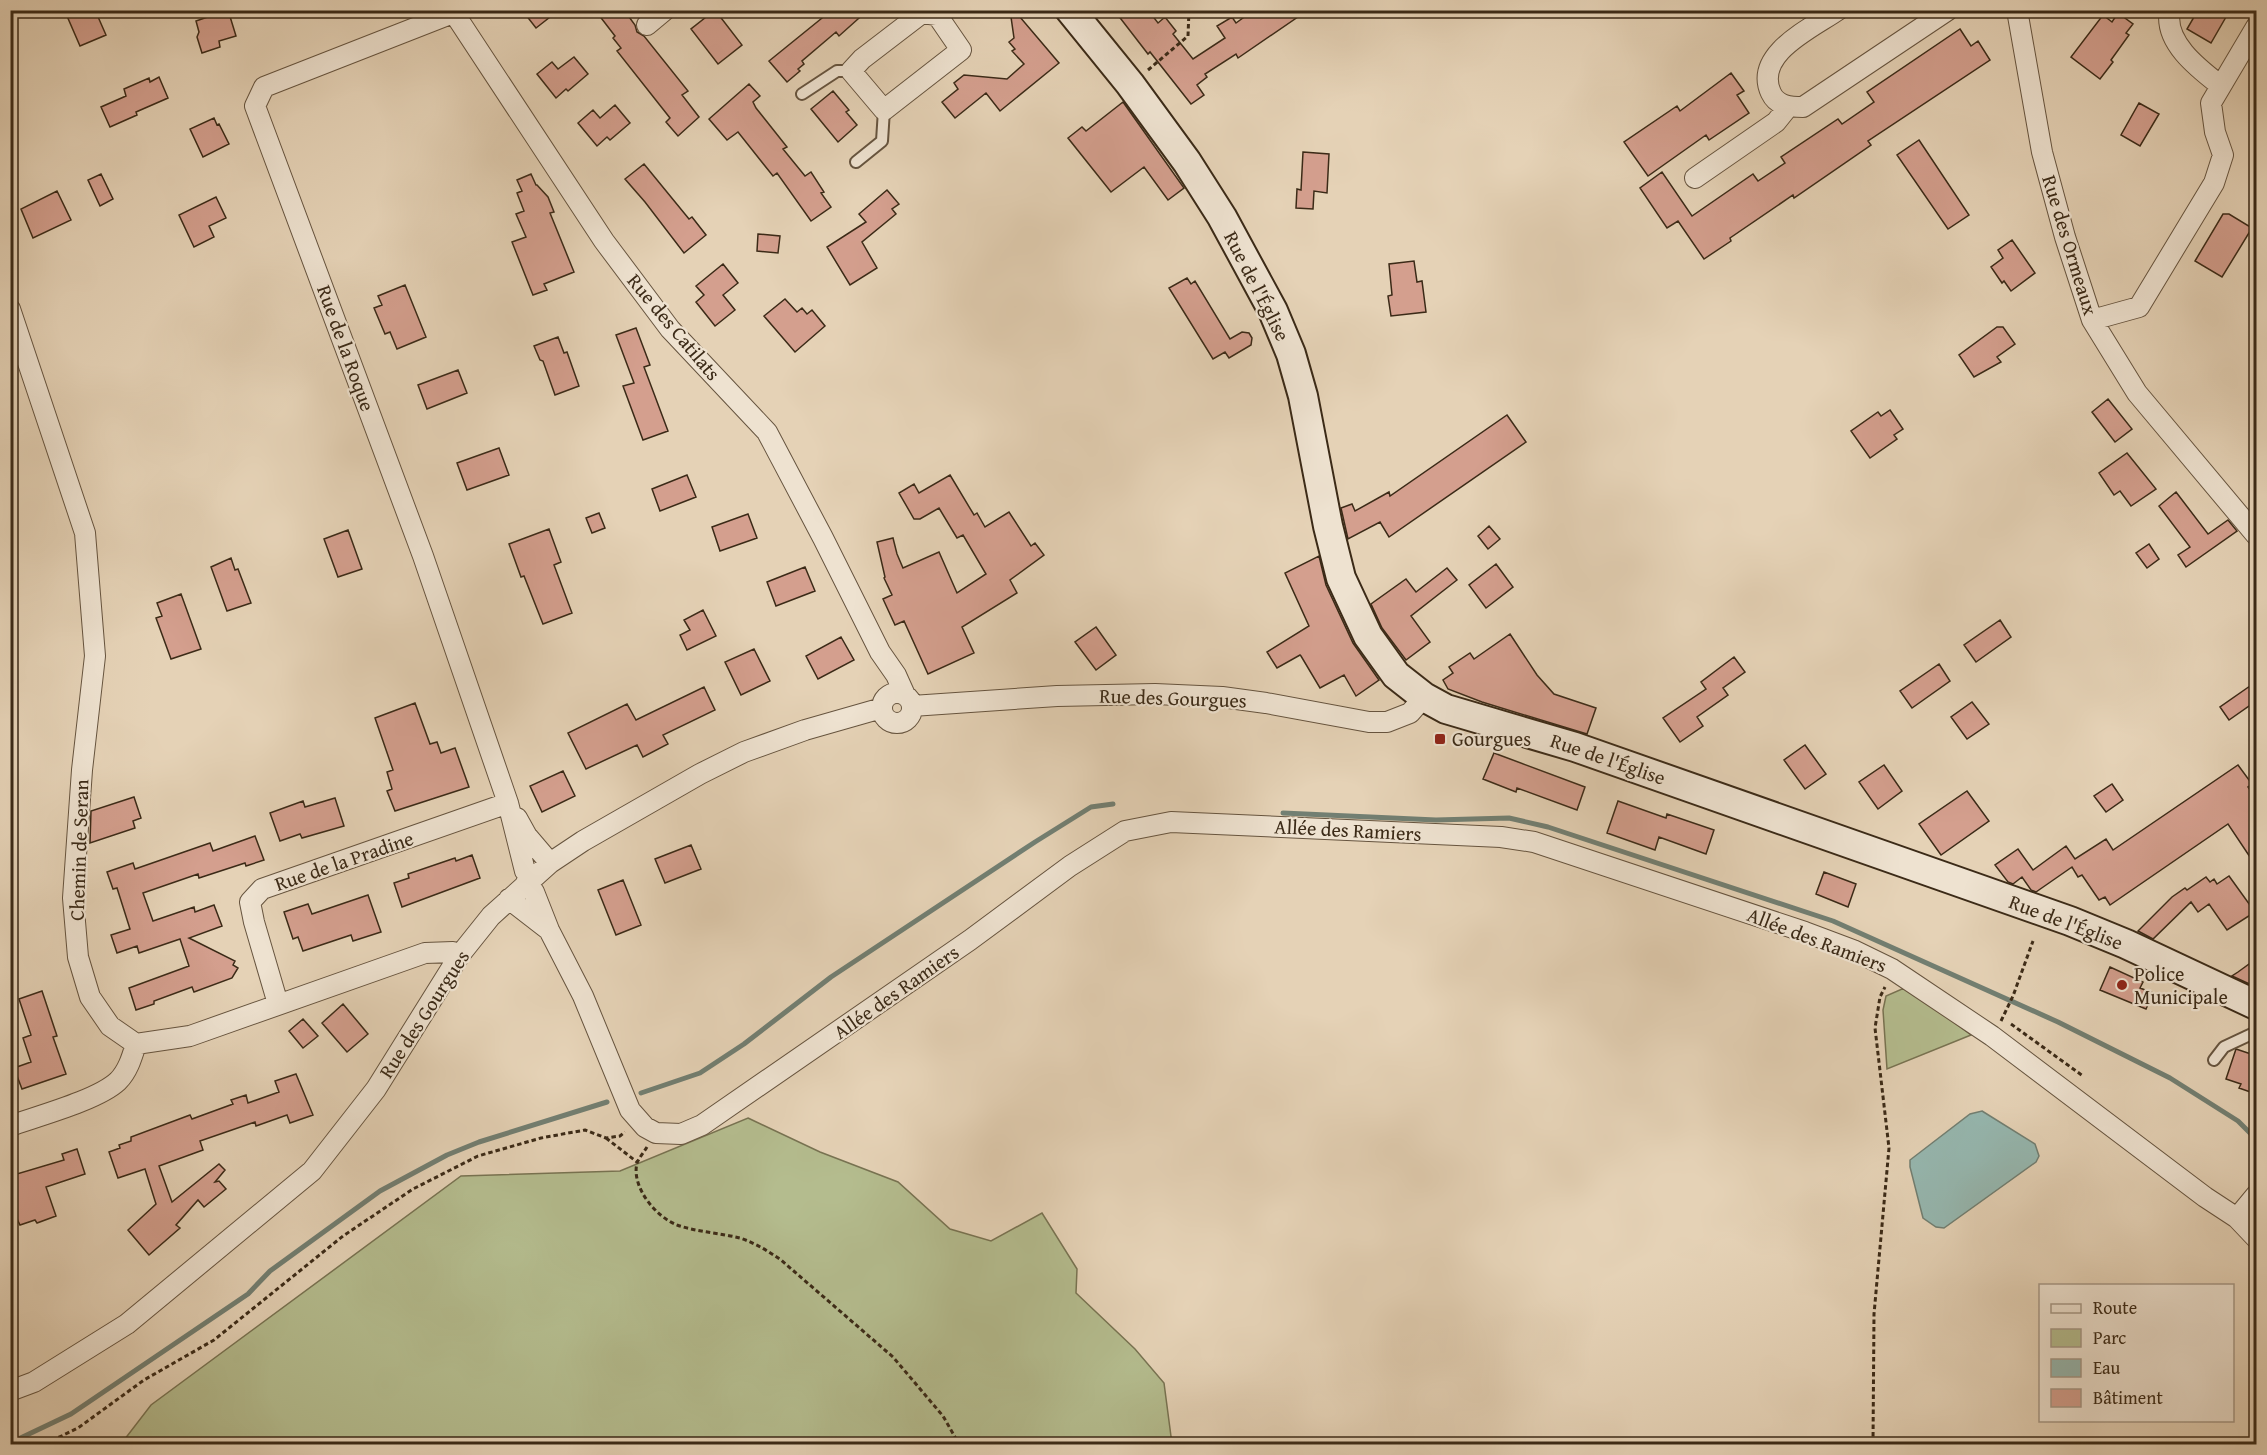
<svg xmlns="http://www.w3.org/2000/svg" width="2267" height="1455" font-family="'Gentium Book Plus',serif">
<rect width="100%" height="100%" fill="#e5d2b6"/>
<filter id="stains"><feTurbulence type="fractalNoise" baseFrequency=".00333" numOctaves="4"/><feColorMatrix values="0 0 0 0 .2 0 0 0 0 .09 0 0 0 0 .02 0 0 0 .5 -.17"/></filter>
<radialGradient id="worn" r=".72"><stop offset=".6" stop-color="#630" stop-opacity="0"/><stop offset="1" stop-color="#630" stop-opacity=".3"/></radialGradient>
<path fill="#b4bc8e" stroke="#787352" stroke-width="1.5" d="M1902 989 1911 990 1971 1035 1887 1069 1883 1010 1886 996Z
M748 1118 820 1152 898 1182 950 1229 991 1241 1042 1213 1077 1269 1076 1293 1135 1349 1164 1383 1172 1444H121L151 1405 461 1176 620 1171Z"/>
<path fill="#96b7af" stroke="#727f72" stroke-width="1.5" d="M1982 1111 2035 1144 2039 1156 2036 1162 1944 1228 1936 1227 1923 1218 1910 1167V1160L1970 1114Z"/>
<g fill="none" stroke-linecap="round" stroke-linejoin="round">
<path stroke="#727f72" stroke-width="5" d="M1283 813 1436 820 1509 818 1548 827 1833 921 2058 1022 2170 1078 2238 1121 2256 1139
M641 1093 700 1073 744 1044 831 977 1035 842 1091 807 1113 804
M10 1443 71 1414 248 1294 270 1271 380 1191 447 1155 479 1142 607 1102"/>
</g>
<path fill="#d49f8e" stroke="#3b2a17" stroke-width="1.5" d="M79 10H95L106 35 80 46 67 16Z
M228 10 236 36 219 41 220 47 202 53 197 37 199 32 196 21Z
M522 10H559L536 28Z
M595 10H624L635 25 637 32 644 36 688 91 682 95 699 117 678 136 666 122 670 118 617 51 621 48 613 38 615 36Z
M715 10 742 45 718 64 691 29Z
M832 10H868L839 36 836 32 802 61 804 64 798 69 800 71 787 82 769 61Z
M1010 10H1014L1059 63 1000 111 986 93 955 118 942 102 958 89 954 83 964 75 1007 79 1024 64 1012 51 1015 49 1009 42 1014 38Z
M1114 10H1148L1158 23 1165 17 1176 31 1173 34 1193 59 1225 38 1217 26 1232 17 1236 23 1254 10H1308L1238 58 1236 54 1205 74 1207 77 1197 85 1204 95 1191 104 1150 52 1148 54Z
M2198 10H2230L2211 43 2187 29Z
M2118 13 2133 24 2126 33 2129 35 2111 60 2113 62 2100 79 2071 57 2103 15 2112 22Z
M1960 29 1971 46 1978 41 1990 60 1868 141 1871 145 1794 198 1793 195 1730 238 1731 241 1704 259 1678 221 1667 228 1640 188 1662 172 1692 216 1753 174 1758 181 1785 163 1781 157 1838 119 1842 124 1874 102 1867 92Z
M574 57 588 74 568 91 566 89 556 98 537 74 552 62 558 69Z
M1731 73 1744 91 1737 95 1749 113 1709 140 1706 135 1648 176 1624 142 1677 106 1680 111Z
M159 77 168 98 136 112 137 115 110 127 101 107 126 96 124 89 149 78 150 82Z
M749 84 760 96 753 102 756 108 787 147 783 149 805 176 811 172 824 192 821 193 831 207 811 221 777 173 773 176 738 132 727 140 709 119Z
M833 91 849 110 846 112 857 125 838 142 811 109Z
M1123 102 1184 188 1168 200 1144 167 1111 192 1068 138 1082 127 1086 131Z
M2139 103 2159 114 2140 146 2121 135Z
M615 105 630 123 610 140 607 137 597 146 578 123 593 110 600 118Z
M214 118 217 125 219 124 229 144 203 157 190 129Z
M1919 140 1969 215 1948 229 1897 155Z
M1303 152 1329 154 1327 193 1314 191 1313 209 1296 208 1297 189 1301 190Z
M644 164 689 219 692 217 706 235 684 253 645 202 625 179Z
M101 174 113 199 100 206 88 180Z
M531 174 536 185H537L548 197 554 212 550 213 574 272 544 284 547 290 533 295 512 242 526 237 516 214 524 211 517 193 522 191 517 180Z
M887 190 899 204 892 209 896 214 862 242 877 268 850 285 827 247 866 222 859 214Z
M57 191 71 220 33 238 21 209Z
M216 197 226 218 209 226 214 237 194 247 179 215Z
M2223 214H2229L2252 228 2222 277 2195 261Z
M758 234 780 236 778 253 757 251Z
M2012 240 2035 273 2011 291 2004 281 2002 283 1991 267 2003 258 1998 250Z
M1414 261 1417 282 1422 281 1426 312 1391 316 1388 296 1392 295 1389 264Z
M723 264 738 283 723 295 735 310 715 326 696 302 704 295 696 286Z
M1187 278 1191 284 1195 281 1230 339 1242 332 1249 333 1252 338 1251 345 1229 358 1225 352 1213 359 1169 288Z
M405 285 426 337 397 349 390 332 385 334 374 308 382 305 378 296Z
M785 299 797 312 802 308 807 314 812 310 825 326 795 352 764 316Z
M1997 327H2003L2015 344 1997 357 2001 362 1974 377 1959 355Z
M636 328 650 365 644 367 668 431 643 440 623 386 634 383 616 335Z
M558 337 564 353 567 352 579 386 555 395 543 361 540 360 534 346Z
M458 370 467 393 427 409 418 385Z
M2108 399 2132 429 2115 442 2092 412Z
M1890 410 1903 429 1894 435 1897 439 1870 458 1851 431 1878 412 1881 416Z
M1507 415 1526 442 1389 537 1380 522 1348 539 1341 508 1352 504 1355 511 1389 492 1390 496Z
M499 448 509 475 467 490 457 463Z
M2127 453 2156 489 2131 506 2120 491 2114 495 2099 473Z
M687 475 696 497 660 511 652 489Z
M950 475 974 515 977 513 985 527 1009 512 1031 546 1035 543 1044 555 1010 580 1017 593 962 627 974 653 928 674 904 621 895 625 883 599 892 595 884 578 885 577 877 542 893 538 897 554 903 568 939 552 957 593 986 574 963 535 957 538 939 508 920 519H914L899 493 914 484 919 493Z
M2176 492 2208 534 2228 520 2237 531 2186 567 2178 555 2190 547 2159 506Z
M599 513 605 528 592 533 586 518Z
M748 514 757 538 720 551 712 527Z
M1489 526 1500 539 1488 549 1478 536Z
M549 529 561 562 554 565 572 613 543 624 524 576 521 577 509 544Z
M348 530 362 569 338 577 324 539Z
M2149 544 2159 559 2147 568 2136 553Z
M1319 556 1326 585 1353 643 1379 680 1356 696 1344 675 1320 688 1301 656 1300 655 1277 668 1267 652 1309 626 1285 573Z
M231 558 235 570 238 569 251 603 227 611 211 567Z
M1496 564 1513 587 1486 608 1469 585Z
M805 567 815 591 776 606 767 582Z
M1447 568 1457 580 1411 616 1430 642 1406 660 1382 628 1371 604 1406 579 1416 592Z
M181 594 201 649 171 659 156 618 162 616 157 603Z
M703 610 716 636 687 650 680 635 690 630 684 620Z
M2000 620 2011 637 1976 662 1964 645Z
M1096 627 1116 655 1096 670 1075 642Z
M1510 634 1537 675 1554 694 1596 708 1587 734 1482 702 1448 689 1443 680 1453 673 1449 667 1470 653 1474 659Z
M841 637 854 660 818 679 806 656Z
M754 649 770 681 741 695 725 662Z
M1734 657 1745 672 1723 688 1728 695 1697 717 1703 726 1680 742 1663 718 1706 689 1701 682Z
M1939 664 1950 681 1912 708 1900 691Z
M2250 686 2256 696V701L2229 720 2220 707Z
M704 687 715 710 663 735 668 744 643 757 637 745 586 769 568 733 627 704 636 720Z
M1972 702 1989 724 1967 739 1951 717Z
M415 703 430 744 437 742 441 753 455 748 469 787 395 811 387 791 392 789 387 772 393 770 375 718Z
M1805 745 1826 774 1805 789 1784 760Z
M1494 753 1585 787 1577 810 1517 788 1516 792 1483 779Z
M1884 765 1902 791 1878 809 1859 782Z
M2238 765 2252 784 2248 787 2256 799V866L2228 824 2110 905 2105 897 2099 900 2082 875 2078 877 2072 867 2036 892 2031 890 2022 877 2013 884 2008 882 1995 865 2018 849 2033 870 2066 846 2075 859 2106 839 2113 850Z
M563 771 575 796 542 812 530 786Z
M2112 784 2123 800 2106 812 2094 796Z
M1967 791 1989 821 1941 855 1919 824Z
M134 797 141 818 133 821 135 828 90 843 91 811Z
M335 798 344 826 302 838 300 834 280 841 270 813 303 801 305 807Z
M1618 801 1666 818 1667 814 1714 830 1706 854 1659 837 1655 850 1607 833Z
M255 836 264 860 246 866 245 863 199 878 198 874 143 893 153 921 194 907 195 912 214 905 222 926 189 938 235 961 233 965 238 968 232 978 194 992 192 987 154 1001V1004L136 1010 129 988 189 966 180 939 139 953 137 946 117 953 111 935 130 929 117 888 113 889 107 872 133 863 135 869 210 843 213 851Z
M691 845 701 869 665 883 655 859Z
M472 855 480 878 402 907 394 883 409 878 408 874 455 858 456 861Z
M1824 872 1856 884 1848 907 1816 894Z
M2229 876 2255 912 2227 930 2209 904 2198 912 2191 902 2153 939 2138 931 2172 897 2185 888 2187 890 2206 877 2210 882 2214 879 2217 884Z
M623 880 641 925 616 935 598 890Z
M368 895 381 932 353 941 351 935 303 951 298 937 293 939 284 912 308 904 312 914Z
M2256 959V987L2232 976 2238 972Z
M2110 967 2143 982 2140 988 2153 993 2146 1009 2100 990Z
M42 991 57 1036 53 1037 66 1074 22 1089 14 1068 31 1062 23 1038 31 1035 19 999Z
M343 1004 368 1034 347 1052 322 1023Z
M303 1019 318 1036 303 1048 289 1031Z
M2255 1045 2256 1046V1094L2239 1088 2241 1084 2226 1079 2236 1049 2251 1054 2250 1058Z
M296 1074 313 1115 290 1123 287 1115 256 1126 255 1122 200 1141 203 1150 159 1166 172 1202 219 1164 225 1170 215 1182 219 1181 226 1189 204 1207 198 1200 176 1225 180 1228 149 1255 128 1230 156 1204 145 1169 118 1178 109 1152 120 1148 119 1145 131 1141V1137L190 1115 192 1119 233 1104 231 1100 246 1095 248 1103 279 1092 275 1081Z
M77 1149 85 1174 46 1187 56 1216 37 1223 35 1220 20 1225 10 1204V1176L64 1160 62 1154Z"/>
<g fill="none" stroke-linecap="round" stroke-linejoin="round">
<defs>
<path id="service" d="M802 94 837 71H851
M856 162 882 141 884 110
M2214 1060 2224 1047 2256 1032"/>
<path id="minor" d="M452 10 604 241 670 329 767 432 823 538 880 652 896 675 905 695
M1838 10C1812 28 1753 54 1771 93 1777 106 1790 107 1803 107L1948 10
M2017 10 2042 152 2065 237 2092 320 2137 393 2256 535
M2170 10C2163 42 2199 69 2221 86
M453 13 264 87 255 106 423 556 508 803 525 871 531 879
M922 13 937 15 961 50 884 110 851 71 862 59Z
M647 25 665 10
M1695 178 1776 122 1788 107
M10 309 85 533 95 656 82 770 73 898 78 957 90 997 110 1026 136 1044 190 1036 425 953 453 952 459 956
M2092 320 2139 307 2214 183 2223 155 2215 132 2211 103 2256 27
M882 708a15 15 0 1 1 30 0a15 15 0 1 1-30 0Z
M912 706 1057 696 1155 694 1222 697 1266 703 1369 722H1387L1410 713 1424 697
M517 818 527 836 550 863
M526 883 534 892 549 930 583 996 630 1110 645 1127 656 1133 681 1134 702 1125 970 940 1070 866 1125 831 1171 822 1501 837 1534 842 1805 932 1853 950 1892 969 1992 1036 2205 1197 2237 1218 2256 1238
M509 899 549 930
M278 1004 254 922 250 902 262 889 508 803
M10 1126C38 1116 98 1100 118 1081 128 1071 132 1057 136 1044
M2237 1218 2256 1195
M10 1391 34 1382 127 1324 312 1171 376 1089 459 956 491 916 550 863 583 841 700 774 744 752 805 730 882 708"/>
<path id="secondary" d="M1070 10 1130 84 1187 162 1222 217 1273 311 1291 354 1303 396 1328 526 1341 578 1368 636 1396 675 1424 697 1446 709 1575 747 2070 921 2126 944 2256 1005"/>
</defs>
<use href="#service" stroke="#66543f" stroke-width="14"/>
<use href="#minor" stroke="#66543f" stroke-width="22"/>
<use href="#secondary" stroke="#3b2a17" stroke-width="32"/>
<path stroke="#3b2a17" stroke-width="3" stroke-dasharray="4.5 3" stroke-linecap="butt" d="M1148 70 1188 36 1189 10
M2001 1021 2013 996 2033 941
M2011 1024 2083 1076
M606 1138 637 1162
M647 1147C644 1152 639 1158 637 1163 631 1187 656 1217 677 1225 697 1232 720 1233 740 1238 755 1243 768 1251 781 1260L893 1357 943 1416 959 1444
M45 1444 78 1428 144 1380 214 1340 343 1236 413 1189 478 1156 541 1138 585 1130 606 1138 620 1136 625 1132
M1873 1444 1874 1314 1889 1148 1875 1028 1880 997 1885 987"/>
<use href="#service" stroke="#eee2d0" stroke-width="10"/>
<use href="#minor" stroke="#eee2d0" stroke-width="20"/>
<use href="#secondary" stroke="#eee2d0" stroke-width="28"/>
</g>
<g fill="#8f2418" stroke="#eee2d0" stroke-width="2">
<rect x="1434" y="733" width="12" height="12" rx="3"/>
<circle cx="2122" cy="985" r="6"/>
</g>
<g text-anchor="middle" stroke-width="4.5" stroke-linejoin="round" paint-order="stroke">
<g font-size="20" fill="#3b2a17" stroke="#eee2d0">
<text transform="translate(2070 245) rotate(73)" y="7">Rue des Ormeaux</text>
<text transform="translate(1257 286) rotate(63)" y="7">Rue de l'Église</text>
<text transform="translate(674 327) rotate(50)" y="7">Rue des Catilats</text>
<text transform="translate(346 348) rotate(70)" y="7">Rue de la Roque</text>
<text transform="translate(1173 698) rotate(2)" y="7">Rue des Gourgues</text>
<text transform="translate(1608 759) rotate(19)" y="7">Rue de l'Église</text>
<text transform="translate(1348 830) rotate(3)" y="7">Allée des Ramiers</text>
<text transform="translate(79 850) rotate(-88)" y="7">Chemin de Seran</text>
<text transform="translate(344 861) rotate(-19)" y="7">Rue de la Pradine</text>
<text transform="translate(2066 922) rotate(21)" y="7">Rue de l'Église</text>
<text transform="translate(1817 940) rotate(21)" y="7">Allée des Ramiers</text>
<text transform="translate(896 992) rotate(-35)" y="7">Allée des Ramiers</text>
<text transform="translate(424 1014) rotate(-57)" y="7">Rue des Gourgues</text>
</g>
<g font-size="20" fill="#3b2a17" stroke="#eee2d0" text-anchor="start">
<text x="1452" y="746">Gourgues</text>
<text x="2134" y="981">Police<tspan x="2134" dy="23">Municipale</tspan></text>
</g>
</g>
<rect width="2267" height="1455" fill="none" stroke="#e5d2b6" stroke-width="36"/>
<rect x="12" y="12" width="2243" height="1431" fill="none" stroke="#3b2a17" stroke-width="3"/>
<rect x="18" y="18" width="2231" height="1419" fill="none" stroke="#3b2a17" stroke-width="1.5"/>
<rect x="2039" y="1284" width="195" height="138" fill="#eee2d0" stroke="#a69886" stroke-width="1.5"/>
<rect x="2051" y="1304" width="30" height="9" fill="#eee2d0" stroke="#a69886" stroke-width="1.5"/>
<text x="2093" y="1314" font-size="18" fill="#3b2a17">Route</text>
<rect x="2051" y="1329" width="30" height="18" fill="#b4bc8e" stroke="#a69886" stroke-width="1.5"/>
<text x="2093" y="1344" font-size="18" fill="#3b2a17">Parc</text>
<rect x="2051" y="1359" width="30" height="18" fill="#96b7af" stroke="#a69886" stroke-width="1.5"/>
<text x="2093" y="1374" font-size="18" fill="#3b2a17">Eau</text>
<rect x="2051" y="1389" width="30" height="18" fill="#d49f8e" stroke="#a69886" stroke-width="1.5"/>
<text x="2093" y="1404" font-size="18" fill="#3b2a17">Bâtiment</text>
<rect width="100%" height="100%" filter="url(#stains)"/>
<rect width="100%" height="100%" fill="url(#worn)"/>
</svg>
